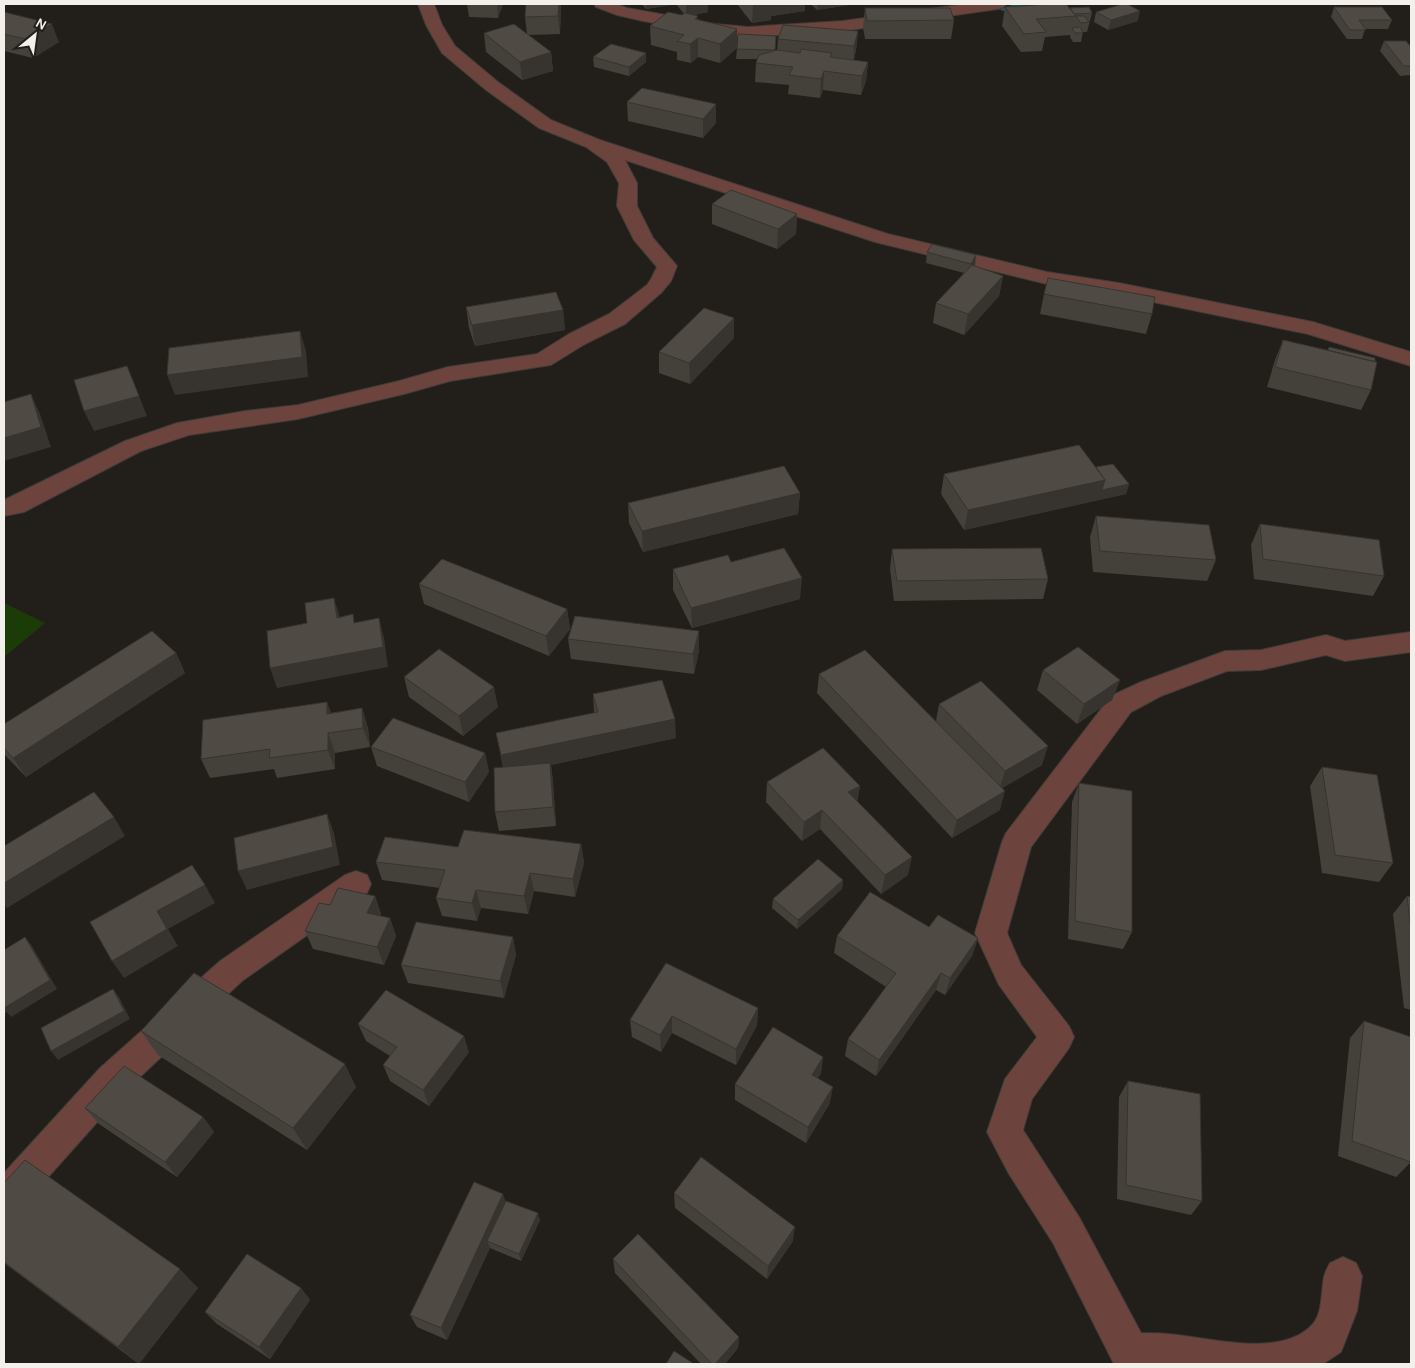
<svg xmlns="http://www.w3.org/2000/svg" width="1415" height="1368" font-family="Karla,sans-serif">
<rect width="100%" height="100%" fill="#221e19"/>
<path fill="#1b3c07" d="M4 603 45 623 4 657Z"/>
<g fill="none" stroke-linecap="round" stroke-linejoin="round">
<path fill="#0c606f" fill-rule="evenodd" d="M1016 4H1028L1003 11 999 9Z"/>
<defs>
<path id="street" d="M418 4H434L442 25 455 46 498 82 551 120 600 140 888 234 1047 272 1119 283 1313 322 1411 352V366L1308 334 1119 295 1047 284 875 242 625 160 637 183V206L653 238 677 266 671 281 661 293 625 324 585 344 551 365 450 381 404 394 298 419 189 435 141 451 24 512 4 516V500L125 441 177 423 245 411 298 405 399 381 448 367 537 354 569 334 609 314 647 285 651 279 657 267 634 240 617 206 619 183 607 162 586 147 539 128 486 90 442 53 426 25Z
M594 4H616L627 8 715 24 748 27 843 21 966 4H1006L1004 7 998 9 843 31 748 37 715 34 643 21 617 15 596 7Z
M1411 632V652L1345 661 1326 655 1261 670 1227 671 1161 696 1131 712 1031 847 1007 933 1021 965 1069 1026 1074 1037 1069 1048 1032 1099 1023 1130 1079 1217 1141 1333C1150 1333 1159 1333 1168 1334 1208 1337 1280 1359 1312 1325 1323 1314 1321 1291 1324 1277 1325 1272 1328 1267 1330 1263L1343 1257 1356 1263 1362 1276 1357 1311 1341 1352 1323 1364H1114L1053 1243 1009 1174 987 1132 1005 1079 1037 1037 999 985 975 933 1002 842 1006 833 1111 696 1141 682 1225 651 1261 650 1326 635 1345 641Z
M356 871 367 875 371 884 367 893 242 981 124 1092 17 1212 4 1217V1173L100 1068 220 961 345 875Z"/>
</defs>
<use href="#street" stroke="#3f3b37" stroke-width="2"/>
<use href="#street" fill="#6c443d" fill-rule="evenodd"/>
</g>
<path fill="#44403a" d="M467 4H503L498 18 469 17Z
M526 4H561L560 34 529 35 551 52 553 71 522 80 486 52 484 33 527 34 525 17Z
M642 4H708V12L694 15 698 19 737 45 776 36 775 51H777L778 39 858 31 856 50 854 60 868 62 866 81 861 95 823 90 820 98 788 94 789 85 755 82 756 63 757 59H736L737 48 720 63 698 57 691 63 677 60V52L651 45 650 26 682 15 684 14 676 4 646 9Z
M737 4H805V11L771 16V20L752 23Z
M811 4H855L817 10Z
M1005 7 1070 9V8L1092 13 1087 32H1083L1081 42H1073L1070 37V35L1045 37 1042 51 1021 52 1002 26Z
M1334 7 1392 20 1388 29H1365L1362 39H1347L1331 17Z
M865 8 954 20 951 39H865L863 27Z
M4 12 59 42 33 58 4 51Z
M1096 12 1138 21 1108 30 1094 22Z
M1384 41 1411 47V75L1400 76 1380 51Z
M646 53V62L629 76 594 67 593 57Z
M627 102 716 104V123L703 138 628 121Z
M712 204 797 214 796 234 777 249 712 224Z
M932 244 975 266H974L1003 276 999 296 964 335 933 323 936 303 964 273 926 263 927 252Z
M1044 294 1152 314 1146 334 1040 314Z
M466 307 563 310 565 330 475 346 469 328Z
M734 318V338L690 384 659 373V352Z
M1283 340 1328 350 1329 347 1371 390 1361 410 1267 387 1275 360Z
M1096 467 1129 484 1126 494 964 530 941 494 944 474Z
M800 493 798 514 643 552 629 523 628 503Z
M1096 516 1216 560 1207 581 1093 572 1090 537Z
M1260 524 1384 576 1373 596 1254 579 1251 545Z
M892 549 1048 579 1043 599 894 601 890 569Z
M731 562 800 599 692 628 673 590V569Z
M419 584 567 609 570 629 549 656 424 604Z
M699 631V651L694 674 571 659 568 639Z
M176 653 185 673 26 777 4 754V724Z
M1043 670 1120 680 1112 700 1077 724 1037 690Z
M819 674 936 721 939 704 1042 765 1002 788 1000 810 952 838 817 693Z
M404 677 498 707 463 736 409 697Z
M593 694 676 738 551 765 553 782 556 826 499 831 495 812 503 767 496 733 594 713Z
M327 702 331 713 362 708 368 728 370 747 335 753V769L277 778 274 769 210 778 201 759Z
M371 747 485 753 489 772 469 802 377 766Z
M1322 767 1393 863 1379 882 1322 873 1310 786Z
M767 782 860 786 857 801 908 875 881 894 820 829 802 841 766 802Z
M1079 783 1132 932 1123 949 1068 939 1072 802Z
M581 844 584 863 575 897 534 891 528 914 481 908 477 921 442 916 436 898 440 888 382 880 376 862 458 847Z
M843 880 842 889 797 929 772 908 773 899Z
M375 896 381 914 380 916 390 918 396 936 384 965 313 949 305 931 330 905Z
M1407 896 1411 897V1010L1404 1008 1393 914Z
M929 927 978 938 972 956 945 995 936 990 876 1076 845 1056 848 1039 886 987 834 953 837 936Z
M513 937 516 955 504 998 408 983 401 965Z
M758 1008 757 1025 736 1065 672 1033 661 1052 632 1037 630 1020Z
M1364 1021 1411 1037V1162L1396 1177 1338 1156 1350 1038Z
M358 1024 469 1052 429 1106 390 1081 383 1065 390 1056 366 1041Z
M141 1031 356 1087 307 1150 158 1055Z
M823 1057 821 1073 818 1078 830 1103 806 1143 735 1100V1084Z
M1128 1081 1202 1201 1191 1215 1117 1199 1119 1097Z
M85 1108 203 1117 214 1132 177 1177 99 1124Z
M4 1183 198 1288 139 1364 4 1263Z
M674 1193 793 1241 767 1279 675 1208Z
M506 1201 540 1220 521 1261 490 1248 447 1340 417 1327 410 1315Z
M613 1259 739 1337 738 1348 725 1364H701L615 1273Z
M301 1288 310 1300 270 1359 217 1324 205 1312Z"/>
<path fill="#373430" d="M497 4H503L498 18Z
M559 4H561L560 34 558 16Z
M646 4H676L646 9Z
M686 4H708V12L686 16Z
M753 4H805V11L771 16V20L752 23Z
M818 4H855L817 10Z
M1140 11 1138 21 1108 30 1111 20Z
M52 24 59 42 33 58 26 39Z
M737 29V48L720 63V44Z
M858 31 856 50 853 64 854 46Z
M698 38V57L691 63 690 44Z
M551 52 553 71 522 80 520 62Z
M646 53V62L629 76V67Z
M868 62 866 81 861 95 862 76Z
M824 71 823 90 820 98 821 79Z
M716 104V123L703 138V119Z
M797 214 796 234 777 249 778 229Z
M976 255 975 266 969 274 971 264Z
M1003 276 999 296 964 335 968 314Z
M563 310 565 330 475 346 472 325Z
M734 318V338L690 384 689 363Z
M300 331 306 351 308 377 175 395 167 375Z
M127 366 147 416 94 431 84 411Z
M31 394 40 414 51 447 4 461V438Z
M1105 480 1129 484 1126 494 964 530 968 510Z
M800 493 798 514 643 552 642 531Z
M802 578 800 599 692 628 691 608Z
M334 598 340 618H337Z
M567 609 570 629 549 656 546 636Z
M379 618 384 638 388 667 277 688 270 668Z
M699 631V651L694 674 693 654Z
M176 653 185 673 26 777 13 758Z
M1120 680 1112 700 1077 724 1084 704Z
M494 687 498 707 463 736 459 716Z
M327 702 334 722V733L327 714Z
M362 708 368 728 370 747 363 728Z
M675 719 676 738 551 765 553 782 556 826 553 807 505 774 501 755Z
M328 733 335 753V769L328 750Z
M1048 746 1042 765 999 790 1005 771Z
M485 753 489 772 469 802 465 782Z
M860 786 857 805 848 792Z
M1005 791 1000 810 952 838 957 820Z
M822 810 820 829 802 841 804 822Z
M327 814 334 833 340 865 247 890 238 871Z
M114 817 125 836 7 908 4 904V883Z
M581 844 584 863 575 897 573 879Z
M912 857 908 875 881 894 885 875Z
M530 873 534 891 528 914 524 896Z
M843 880 842 889 797 929 798 920Z
M205 885 215 903 168 929 178 946 124 978 112 961 157 911Z
M476 890 481 908 477 921 472 903Z
M375 896 381 914 374 931 367 913Z
M390 918 396 936 384 965 377 947Z
M25 937 32 946 57 989 11 1017 7 1012 4 1015V1003Z
M513 937 516 955 504 998 500 981Z
M978 938 972 956 945 995 950 978Z
M941 973 936 990 876 1076 879 1060Z
M113 989 119 997 130 1019 58 1060 51 1051Z
M758 1008 757 1025 736 1065V1049Z
M672 1016V1033L661 1052 660 1035Z
M464 1036 469 1052 429 1106 423 1090Z
M823 1057 821 1073 810 1091 812 1075Z
M345 1064 356 1087 307 1150 293 1128Z
M833 1087 830 1103 806 1143 808 1127Z
M203 1117 214 1132 177 1177 165 1162Z
M503 1194 508 1208 487 1241 490 1248 447 1340 441 1328Z
M538 1213 540 1220 521 1261 519 1254Z
M795 1227 793 1241 767 1279 768 1266Z
M180 1269 198 1288 139 1364 118 1347Z
M301 1288 310 1300 270 1359 259 1347Z
M739 1337 738 1348 725 1364H715Z"/>
<path fill="#4f4b44" stroke="#373430" d="M526 4H559L558 16 525 17Z
M1051 4H1066L1076 16 1036 19 1046 32 1024 34 1005 7Z
M1123 4H1127L1140 11 1111 20 1096 12Z
M1089 7 1092 13 1074 14 1070 8Z
M1334 7H1382L1392 20H1359L1366 30H1350Z
M865 8H950L954 20 867 21Z
M4 12 52 24 26 39 4 34Z
M668 12 682 15 685 13 698 16 695 19 737 29 720 44 698 38 690 44 677 41 684 35 650 26Z
M1076 16H1084L1089 22 1081 23Z
M514 24 551 52 520 62 484 33Z
M783 25 858 31 854 46 778 39Z
M1080 27 1083 33H1075L1072 28Z
M738 34 776 36 775 50 737 49Z
M1384 41H1406L1411 47V66H1404Z
M611 44 646 53 629 67 593 57Z
M801 49 832 53 830 57 868 62 862 76 824 71 821 79 789 75 793 67 756 63 759 55 777 50 800 53Z
M642 88 716 104 703 119 627 102Z
M731 190 797 214 778 229 712 204Z
M932 244 976 255 971 264 927 252Z
M972 265 1003 276 968 314 936 303Z
M1048 278 1155 297 1152 314 1044 294Z
M556 292 563 310 472 325 466 307Z
M704 308 734 318 689 363 659 352Z
M300 331 302 357 167 375 169 348Z
M1283 340 1377 362 1371 390 1275 367Z
M1329 347 1375 358V362L1328 350Z
M127 366 139 396 84 411 74 380Z
M31 394 41 427 4 438V402Z
M1079 445 1105 480 968 510 944 474Z
M1113 464 1129 484 1102 490 1105 480 1096 467Z
M784 466 800 493 642 531 628 503Z
M1096 516 1209 525 1216 560 1100 551Z
M1260 524 1379 540 1384 576 1263 559Z
M784 548 802 578 691 608 673 569 728 555 731 562Z
M1041 548 1048 579 897 581 892 549Z
M442 559 567 609 546 636 419 584Z
M334 598 337 618 353 614 354 623 379 618 383 647 270 668 267 631 307 623 305 603Z
M575 616 699 631 693 654 568 639Z
M152 631 176 653 13 758 4 748V724Z
M1078 647 1120 680 1084 704 1043 670Z
M439 649 494 687 459 716 404 677Z
M865 650 1005 791 957 820 819 674Z
M662 680 675 719 501 755 496 733 598 712 593 694Z
M981 681 1048 746 1005 771 939 704Z
M327 702V714L362 708 363 728 328 733V750L269 758 270 749 201 759 203 720Z
M393 718 485 753 465 782 371 747Z
M823 748 860 786 848 792 912 857 885 875 822 810 804 822 767 782Z
M550 763 553 807 495 812 494 768Z
M1322 767 1377 775 1393 863 1335 855Z
M1079 783 1132 791V932L1075 921Z
M94 792 114 817 4 883V846Z
M327 814 333 847 238 871 234 838Z
M464 830 581 844 573 879 530 873 524 896 476 890 472 903 436 898 445 870 376 862 385 837 458 847Z
M818 859 843 880 798 920 773 899Z
M192 865 205 885 157 911 167 929 112 961 90 922Z
M338 888 375 896 367 913 390 918 377 947 305 931 319 903 330 905Z
M870 892 929 927 938 915 978 938 950 978 941 973 879 1060 848 1039 896 973 837 936Z
M1407 896 1411 897V931Z
M416 922 513 937 500 981 401 965Z
M25 937 50 980 4 1008V950Z
M666 963 758 1008 736 1049 672 1016 660 1035 630 1020Z
M194 973 345 1064 293 1128 141 1031Z
M113 989 124 1011 51 1051 41 1028Z
M386 990 464 1036 423 1090 383 1065 397 1047 358 1024Z
M1364 1021 1411 1037V1162L1352 1141Z
M773 1027 823 1057 812 1075 833 1087 808 1127 735 1084Z
M124 1066 203 1117 165 1162 85 1108Z
M1128 1081 1200 1094 1202 1201 1126 1185Z
M701 1157 795 1227 768 1266 674 1193Z
M25 1160 180 1269 118 1347 4 1262V1183Z
M474 1182 503 1194 441 1328 410 1315Z
M506 1201 538 1213 519 1254 487 1241Z
M638 1234 739 1337 715 1364H712L613 1259Z
M247 1254 301 1288 259 1347 205 1312Z
M674 1351 694 1364H666Z"/>
<rect width="1415" height="1368" fill="none" stroke="#f3f0ec" stroke-width="10"/>
<g transform="translate(35 35) rotate(29)" stroke="#221e19" stroke-width="4" paint-order="stroke">
<path d="M0-4L9 19L0 12L-9 19Z" fill="#f3f0ec"/>
<text y="-8" font-size="14" font-weight="bold" text-anchor="middle" fill="#f3f0ec">N</text>
</g>
</svg>
